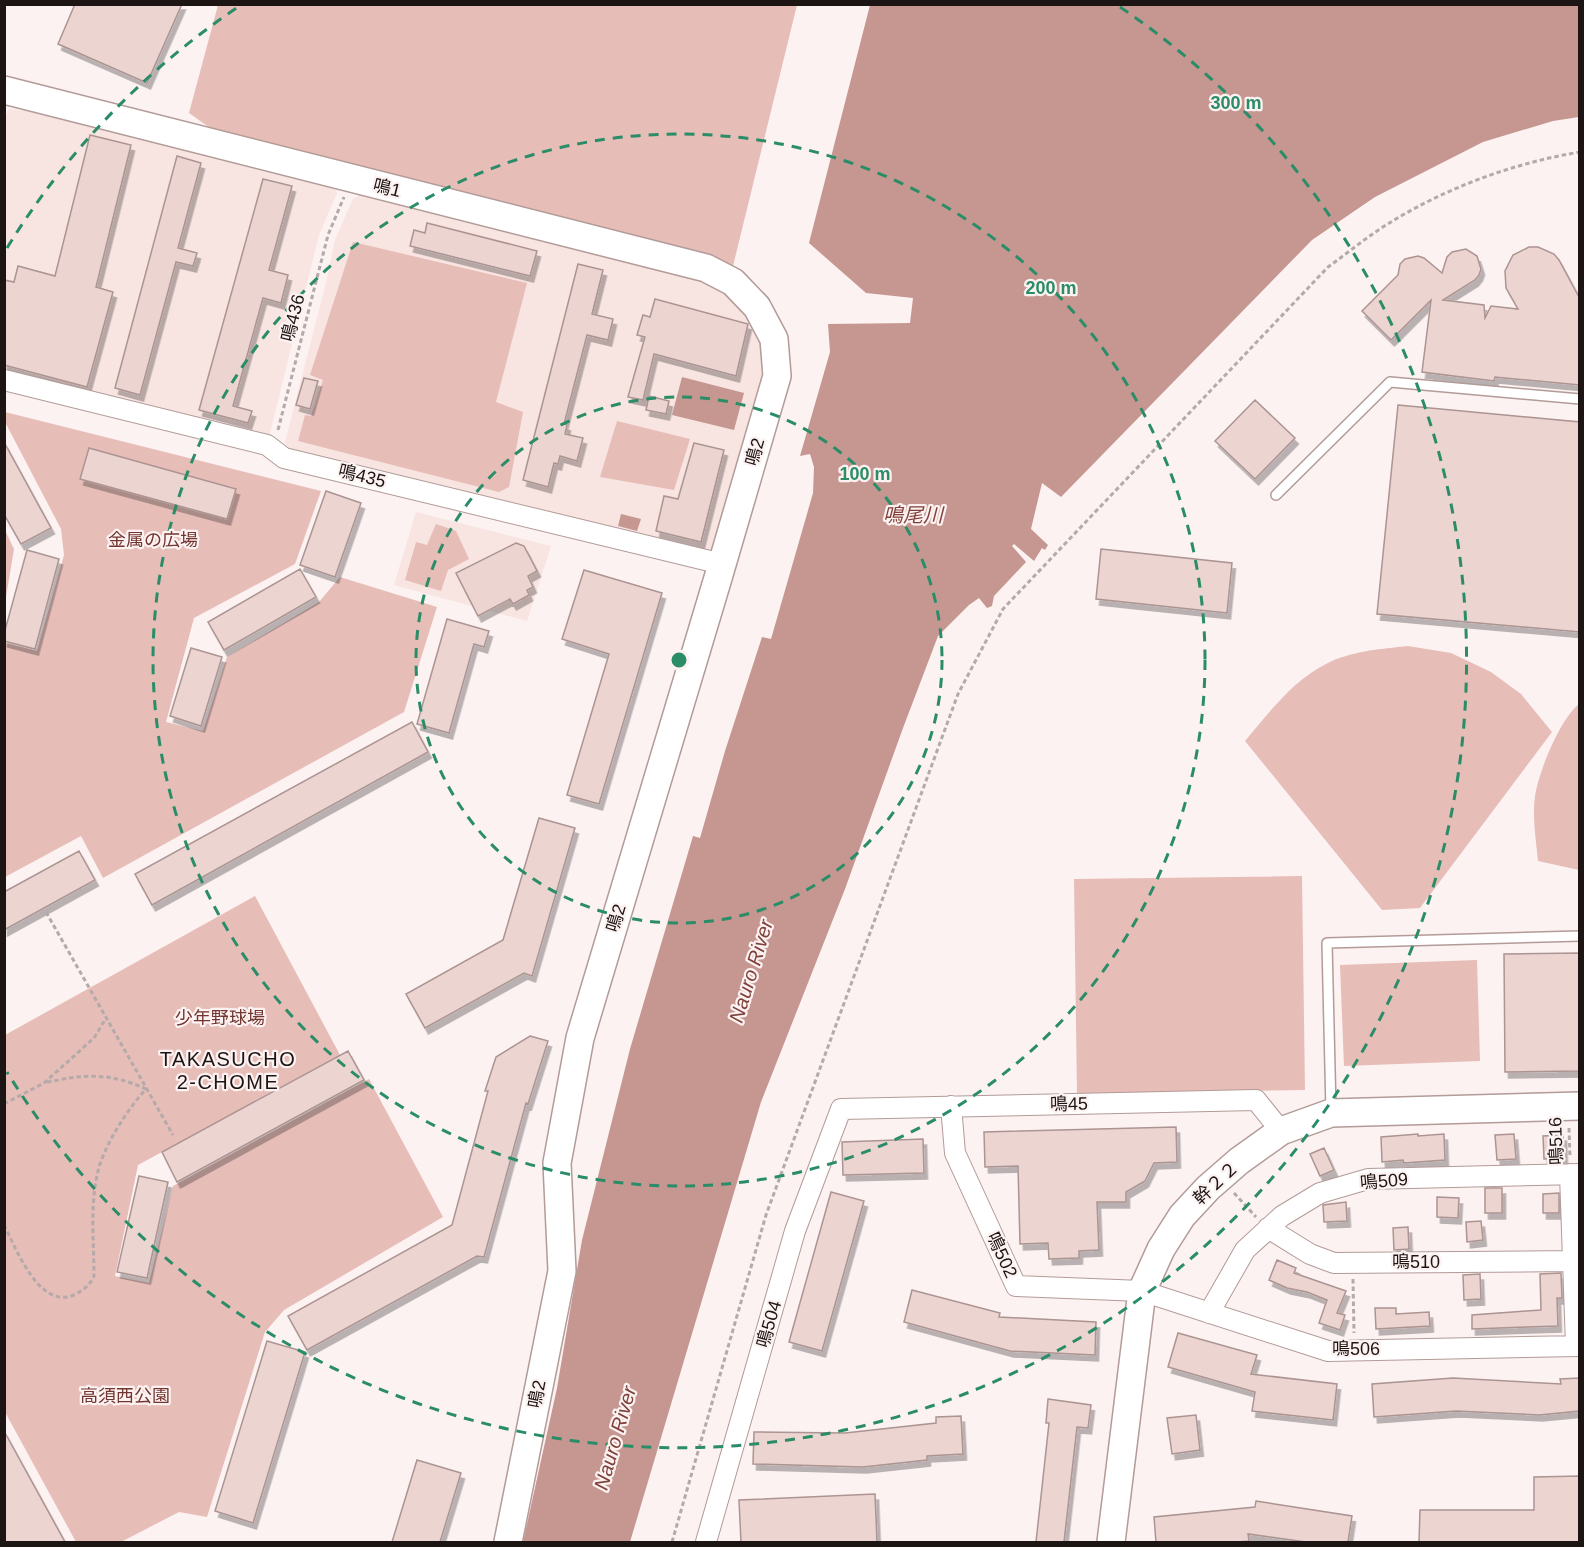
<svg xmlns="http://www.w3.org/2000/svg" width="1584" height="1547" font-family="Helvetica,'Noto Sans JP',sans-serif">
<defs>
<filter id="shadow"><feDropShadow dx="3.5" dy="6" stdDeviation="0" flood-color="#0004"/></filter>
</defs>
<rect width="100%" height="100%" fill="#fcf2f1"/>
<path fill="#f8e4e1" d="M9 109 55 114 332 185 337 193 319 235 268 441 5 373 4 119Z
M364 192 707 281 738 300 753 322 765 351 766 382 719 551 710 556 291 453 285 442 326 283 335 240 353 199Z
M416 512 551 546 527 621 394 585Z"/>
<path fill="#e7bdb8" d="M218 5H797L733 266 213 130 189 113Z
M353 242 527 283 496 402 523 412 509 487 499 492 298 441 305 415 311 416 323 380 310 375Z
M5 412 321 491 295 564 194 618 166 722 203 731 227 657 319 602 340 577 437 607 404 712 103 878 81 836 5 877V643L37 651 64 555 61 529 5 422Z
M617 421 690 439 674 490 600 477Z
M436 524 456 531 469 559 448 570 441 591 405 580 416 542 427 545Z
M5 530 14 549 5 603Z
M1408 646 1451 653 1491 672 1521 694 1552 732 1420 908 1382 910 1245 741C1269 713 1292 681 1326 664 1350 651 1381 649 1408 646Z
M1579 704V870L1538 861C1536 840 1532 817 1535 796 1539 771 1560 719 1579 704Z
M1302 876 1305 1090 1077 1094 1074 879Z
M255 896 340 1055 138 1165 115 1276 149 1283 173 1186 369 1079 443 1217 284 1310 265 1332 207 1517 179 1512 121 1542H76L5 1412V1035Z
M1477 960 1480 1061 1344 1066 1340 965Z"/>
<path fill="#c69791" d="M870 5H1579V117L1553 121 1483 142 1375 197 1312 240 1061 497 1042 483 1031 529 1048 545 1045 550 1042 548 1034 561 1014 544 1012 546 1026 562 994 596 992 606 987 608 979 598 969 605 938 636 903 728 845 889 761 1102 630 1542H523L557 1388 582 1240 630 1049 693 836 700 838 725 751 762 637 771 639 813 493 814 467 810 454 800 456 830 352 828 324 910 323 913 298 866 293 809 243Z
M682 377 744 393 734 430 672 415Z
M621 514 641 519 637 531 618 526Z"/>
<path fill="#ecd4d1" stroke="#ab9492" stroke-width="1.5" filter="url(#shadow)" d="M75 4H182L147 83 58 44Z
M90 135 131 145 96 287 113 292 87 387 4 365V280L14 282 18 266 55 276Z
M177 156 201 163 178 248 197 253 193 266 176 262 140 395 115 388Z
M263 179 292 186 269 270 288 275 281 303 263 298 233 406 252 411 248 423 199 410Z
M427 223 537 251 530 276 410 246 414 230 425 233Z
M1529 247H1538L1554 254 1559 260 1580 299V385L1495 377 1494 381 1422 372 1431 300 1391 340 1362 311 1398 275 1400 264 1405 259 1418 256 1424 258 1442 273 1447 257 1452 252 1466 249 1477 256 1481 269 1479 275 1475 280 1443 300 1484 305 1485 318 1491 306 1518 309 1506 288 1505 271 1513 255Z
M578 264 603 270 592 314 613 319 608 340 587 335 564 424 567 425 565 434 583 438 577 461 560 456 558 464 554 463 548 487 523 480Z
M655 299 748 324 736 376 654 354 643 400 628 397 645 337 637 335 643 315 650 317Z
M304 378 318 381 310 409 296 405Z
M649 396 669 401 666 414 646 410Z
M1255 400 1295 438 1255 479 1215 441Z
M1398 405 1580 422V632L1377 614Z
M4 442 51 528 21 544 4 514Z
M694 443 724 450 701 542 656 531 664 496 678 499Z
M89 448 236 489 227 519 80 479Z
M326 491 361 503 335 577 300 565Z
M516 543 524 546 537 571 528 576 533 587 527 590 529 595 513 604 510 599 478 616 456 573Z
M1101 549 1232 563 1227 613 1096 599Z
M27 550 59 559 35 649 4 641V634Z
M300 569 316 597 224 650 208 622Z
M584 570 662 593 599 804 567 795 609 654 562 639Z
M447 619 489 631 484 647 474 644 449 733 417 724Z
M191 648 222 657 201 726 170 716Z
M412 722 428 752 152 905 135 874Z
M539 818 575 828 532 976 524 973 425 1028 406 994 503 940Z
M79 851 95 880 4 930V892Z
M1580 953V1071L1505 1072 1504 954Z
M530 1036 548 1041 528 1104 526 1103 484 1257 477 1256 307 1350 288 1316 452 1225 488 1091H485L496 1057Z
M348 1051 364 1080 177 1182 162 1152Z
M1176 1127 1177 1162 1154 1163 1145 1181 1126 1192V1202H1097L1099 1250 1079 1251V1258L1049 1259 1048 1243 1020 1244 1018 1166 985 1167 984 1132Z
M1418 1134V1136L1444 1134 1445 1160 1404 1163 1403 1160 1382 1162 1381 1137Z
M1514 1134 1516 1159 1497 1160 1495 1135Z
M1563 1135 1564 1158 1544 1159 1543 1136Z
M923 1139 924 1173 843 1175 842 1142Z
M1324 1148 1334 1170 1320 1176 1310 1154Z
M139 1176 168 1182 147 1278 117 1272Z
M1485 1188H1502V1213H1485Z
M831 1192 864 1201 822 1351 789 1342Z
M1559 1193V1213H1543V1194Z
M1437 1197 1459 1198 1458 1218 1437 1217Z
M1346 1202 1347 1221 1324 1222 1323 1205Z
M1481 1221 1483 1240 1467 1242 1466 1222Z
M1408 1227 1409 1249 1394 1250 1393 1228Z
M1277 1260 1296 1268 1294 1273 1346 1291 1337 1313 1345 1315 1340 1330 1319 1323 1327 1300 1307 1292 1287 1288 1269 1280Z
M1561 1273 1562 1298H1557L1558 1326 1472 1329V1315L1541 1310 1540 1274Z
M1480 1274 1481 1299 1464 1300 1463 1275Z
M912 1290 1000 1313 999 1317 1096 1322 1095 1355 1010 1351 904 1322Z
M1375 1308H1396V1314L1429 1312 1430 1326 1376 1329Z
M1178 1333 1257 1355 1251 1374 1337 1384 1333 1420 1252 1411 1255 1392 1168 1367Z
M267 1341 305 1352 253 1523 215 1511Z
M1453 1378 1561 1384 1560 1379 1580 1378V1411L1539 1415 1456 1411 1374 1417 1372 1384Z
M1048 1399 1091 1405 1088 1428 1077 1427 1064 1542H1036L1049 1423H1046Z
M1196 1415 1200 1450 1172 1454 1167 1418Z
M961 1416 963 1454 927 1456V1460L863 1467 753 1464 754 1432 845 1433 936 1423V1417Z
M4 1431 65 1542H4Z
M417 1460 461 1473 440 1542H392Z
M1580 1476V1542H1419L1420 1510H1534V1477Z
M875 1494 877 1542H741L739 1500Z
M1256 1501 1352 1516 1348 1542H1306L1248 1534 1249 1541 1238 1542H1156L1154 1517 1255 1507Z"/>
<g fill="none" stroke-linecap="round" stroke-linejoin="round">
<defs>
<path id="lane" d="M1276 495 1390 382 1580 399
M1331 1111 1327 943 1580 936"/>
<path id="street" d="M4 380 267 445 284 458 722 564
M951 1106 955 1153 1016 1286 1142 1291 1328 1351 1580 1346
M1570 1174 1576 1346
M1268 1228 1310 1254 1334 1263 1572 1261
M1209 1313 1245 1250 1282 1216 1320 1193 1368 1179 1580 1174
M706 1542 795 1231 841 1109 1256 1100 1281 1131"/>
<path id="secondary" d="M4 90 706 268 733 282 757 307 774 339 777 376 718 578 580 1038 557 1163 562 1271 508 1542
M1111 1542 1142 1291 1161 1249 1182 1216 1208 1188 1239 1161 1281 1131 1331 1113 1580 1106"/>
</defs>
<use href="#lane" stroke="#b29b98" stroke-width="12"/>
<use href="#street" stroke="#b29b98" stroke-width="22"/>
<use href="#secondary" stroke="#b29b98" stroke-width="30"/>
<path stroke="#b3aaa9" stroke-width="3" stroke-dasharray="4.5 3" stroke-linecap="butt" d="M278 430 328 235 344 197
M46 912 173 1135
M4 1104 44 1083 94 1038 106 1018
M1569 1128 1570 1157
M1234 1193 1256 1217
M4 1225C16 1248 39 1310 74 1295 84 1290 90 1285 94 1276 94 1240 89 1199 100 1164 109 1138 128 1109 146 1089 109 1072 83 1074 44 1083
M1353 1279 1354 1333
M672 1542 766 1215 958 694 1003 609 1328 267C1349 252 1369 235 1391 222 1448 187 1514 163 1580 152"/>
<use href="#lane" stroke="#fff" stroke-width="9"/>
<use href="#street" stroke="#fff" stroke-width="20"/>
<use href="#secondary" stroke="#fff" stroke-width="27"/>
</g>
<g fill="none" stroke="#2b8d67" stroke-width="3" stroke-dasharray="10 8">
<circle cx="679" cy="660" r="263"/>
<circle cx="679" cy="660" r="526"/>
<path d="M7 248A788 788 0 0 1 238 7M1120 7A788 788 0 1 1 7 1072"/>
</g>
<g text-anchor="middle" stroke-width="4.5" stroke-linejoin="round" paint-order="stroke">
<g font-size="18" fill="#1d1514" stroke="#fcf2f1">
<text transform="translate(387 188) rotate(14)" y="6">鳴1</text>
<text transform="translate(293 318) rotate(-76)" y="6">鳴436</text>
<text transform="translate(755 452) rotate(-74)" y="6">鳴2</text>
<text transform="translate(362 476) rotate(14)" y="6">鳴435</text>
<text transform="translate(616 918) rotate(-73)" y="6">鳴2</text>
<text transform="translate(1069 1104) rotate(-1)" y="6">鳴45</text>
<text transform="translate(1556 1141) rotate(-92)" y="6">鳴516</text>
<text transform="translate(1384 1181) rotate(-5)" y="6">鳴509</text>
<text transform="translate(1216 1183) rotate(-43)" y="6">幹２２</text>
<text transform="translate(1002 1255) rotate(65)" y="6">鳴502</text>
<text x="1416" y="1268">鳴510</text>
<text transform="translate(769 1324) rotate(-74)" y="6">鳴504</text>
<text x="1356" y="1355">鳴506</text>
<text transform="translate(537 1394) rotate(-79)" y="6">鳴2</text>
</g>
<g font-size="18" fill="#723530" stroke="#fcf2f1">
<text x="153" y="546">金属の広場</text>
<text x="220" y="1024">少年野球場</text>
<text x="125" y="1402">高須西公園</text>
</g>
<g font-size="20" font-style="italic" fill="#80413b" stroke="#fcf2f1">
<text x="913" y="522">鳴尾川</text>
<text transform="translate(751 971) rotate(-73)" y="7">Nauro River</text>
<text transform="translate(615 1438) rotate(-74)" y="7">Nauro River</text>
</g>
<g font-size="20" letter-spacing="1.5" fill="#1d1514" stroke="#fcf2f1">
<text x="228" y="1066">TAKASUCHO<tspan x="228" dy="23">2-CHOME</tspan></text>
</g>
</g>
<circle cx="679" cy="660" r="9" fill="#2b8d67" stroke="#fcf2f1" stroke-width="3"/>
<g font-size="18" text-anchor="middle" font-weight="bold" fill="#2b8d67" stroke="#fcf2f1" stroke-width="4.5" stroke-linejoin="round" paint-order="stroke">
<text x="1236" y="109">300 m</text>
<text x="1051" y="294">200 m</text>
<text x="865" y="480">100 m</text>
</g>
<rect width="1584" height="1547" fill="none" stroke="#1d1514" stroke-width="12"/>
</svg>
